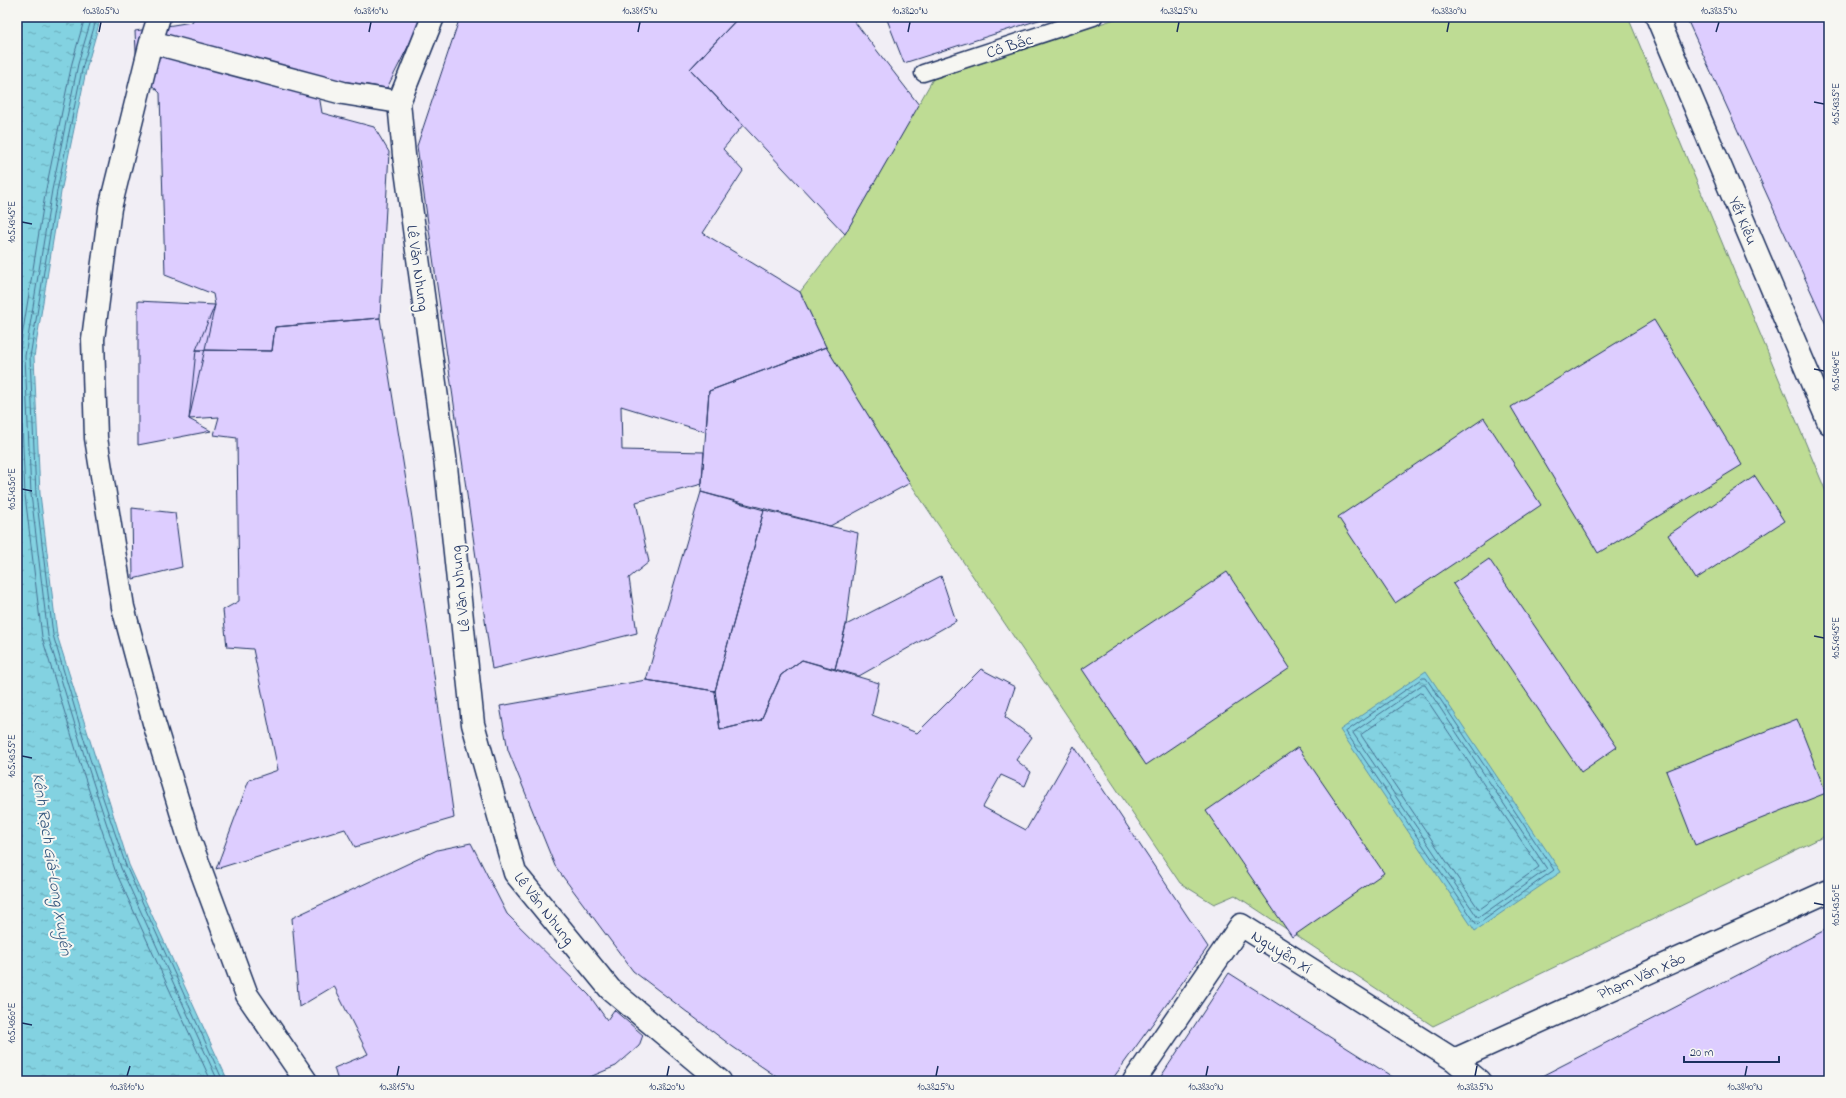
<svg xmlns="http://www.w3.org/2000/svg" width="1846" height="1098" font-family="'Indie Flower',sans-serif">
<defs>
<pattern id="water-ripples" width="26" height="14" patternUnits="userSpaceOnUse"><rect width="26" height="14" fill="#83d2e1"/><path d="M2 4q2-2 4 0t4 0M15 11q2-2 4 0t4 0" fill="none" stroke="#6aabba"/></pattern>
</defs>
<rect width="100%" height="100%" fill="#f1eef5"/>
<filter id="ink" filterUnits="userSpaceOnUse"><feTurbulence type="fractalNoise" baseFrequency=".025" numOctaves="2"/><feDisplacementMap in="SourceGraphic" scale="8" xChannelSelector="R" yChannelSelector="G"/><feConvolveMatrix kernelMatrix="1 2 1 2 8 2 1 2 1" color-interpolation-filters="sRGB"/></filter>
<g filter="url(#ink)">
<path fill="#bedc94" stroke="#6c8679" d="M1121 17H1628L1829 499V834L1433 1026 1235 895 1214 904 1180 883 910 483 826 347 800 292 845 234 933 79Z"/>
<path fill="url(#water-ripples)" stroke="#5991ad" d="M17 17H101L87 66 61 192 34 357 40 494 57 635 129 865 228 1081H17Z
M1426 671 1561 872 1475 931 1340 730Z"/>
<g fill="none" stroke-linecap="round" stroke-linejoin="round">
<path stroke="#457092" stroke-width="1" d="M85 17 72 63 46 189 19 355 25 495 42 637 79 760 115 870 211 1081
M92 17 78 64 52 190 25 356 31 494 48 636 85 758 121 868 218 1081
M97 17 83 65 57 191 30 357 36 494 53 635 89 756 126 866 223 1081
M1423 678H1426L1554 870 1477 925 1346 732Z
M1422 685H1425L1547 869 1478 918 1353 733Z
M1420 693 1423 694 1539 867 1480 909 1478 908 1361 735Z"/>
</g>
<path fill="#ddcdff" stroke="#1b2f5e" d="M195 17H423L387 88 316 77 322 113 374 127 389 152 380 318 275 327 272 351 196 350 215 305 213 294 165 275 160 93 137 71 135 31 192 22Z
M460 17H739L690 69 743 125 723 149 743 171 703 233 800 292 826 347 709 391 706 432 621 406 622 450 704 452 702 484 636 502 649 562 629 578 637 633 492 669 417 146Z
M739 17H851L919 105 845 234 690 69Z
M886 17H1048L904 63Z
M1686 17H1829V331Z
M138 301 215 305 189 419 211 431 138 445Z
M380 318 412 518 454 818 355 847 345 829 216 869 249 780 278 770 253 649 227 647 223 610 239 601 237 438 214 435 219 417 189 419 196 350 272 351 275 327Z
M1654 320 1742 465 1598 553 1511 407Z
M826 347 910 483 830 526 701 492 709 391Z
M1484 418 1541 505 1395 603 1338 517Z
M1755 476 1784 521 1696 579 1668 535Z
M701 492 764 510 715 691 646 680Z
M132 508 175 513 182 567 133 579Z
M764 510 858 533 846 625 835 669 802 660 781 675 761 720 720 730 715 691Z
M1489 559 1617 747 1581 772 1453 584Z
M1227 572 1290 668 1146 765 1082 669Z
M941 576 956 621 859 676 835 669 846 625Z
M802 660 879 683 872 715 917 733 981 669 1015 687 1005 717 1032 737 1016 760 1031 772 1025 786 1001 775 983 807 1026 830 1074 746 1208 947 1111 1081H783L733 1047 633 971 555 866 508 750 500 706 646 680 715 691 720 730 761 720 781 675Z
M1797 719 1826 793 1695 845 1666 771Z
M1298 747 1384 873 1292 937 1206 811Z
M471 843 507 914 589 995 607 1020 614 1010 643 1035 639 1046 616 1066 590 1077 565 1081H338L334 1068 368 1054 334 986 299 1007 292 918 437 850Z
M1829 928V1081H1532Z
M1229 973 1399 1081H1158Z"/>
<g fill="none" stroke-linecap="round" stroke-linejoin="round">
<defs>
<path id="service" d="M923 73 1094 17"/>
<path id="minor" d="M159 17 151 42 110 208 93 339 96 438 123 607 154 723 190 841 247 995 306 1081
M1657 17 1829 423
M151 42 343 93 399 102
M1454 1060 1829 891
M1134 1081 1241 925 1454 1060 1479 1081"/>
<path id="tertiary" d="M433 17 399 102 404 155 445 457 473 724 515 873 610 989 720 1081"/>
</defs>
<use href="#service" stroke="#1b2f5e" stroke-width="19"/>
<use href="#minor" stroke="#1b2f5e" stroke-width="25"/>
<use href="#tertiary" stroke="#1b2f5e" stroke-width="25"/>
<use href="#service" stroke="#f6f6f2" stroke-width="16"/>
<use href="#minor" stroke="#f6f6f2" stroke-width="22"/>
<use href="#tertiary" stroke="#f6f6f2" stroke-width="22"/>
</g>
</g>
<path fill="none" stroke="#1b2f5e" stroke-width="1.5" d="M99 32 101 22M369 32 371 22M638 32 640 22M908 32 910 22M1177 32 1179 22M1447 32 1449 22M1716 32 1719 22M1814 102 1824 104M22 222 32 224M1814 369 1824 371M22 489 32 491M1814 636 1824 638M22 756 32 758M1814 903 1824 905M22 1023 32 1025M127 1076 130 1066M397 1076 399 1066M667 1076 669 1066M936 1076 938 1066M1206 1076 1208 1066M1475 1076 1477 1066M1745 1076 1747 1066"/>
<g text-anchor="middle" stroke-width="4" stroke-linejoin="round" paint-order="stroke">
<g font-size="16" fill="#1b2f5e" stroke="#f6f6f2">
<text transform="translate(1009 45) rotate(-18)" y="6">Cô Bắc</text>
<text transform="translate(1744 220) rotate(67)" y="6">Yết Kiêu</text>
<text transform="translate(419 268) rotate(82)" y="6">Lê Văn Nhung</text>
<text transform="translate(459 589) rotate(-96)" y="6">Lê Văn Nhung</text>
<text transform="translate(545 908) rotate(52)" y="6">Lê Văn Nhung</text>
<text transform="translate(1282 951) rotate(32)" y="6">Nguyễn Xí</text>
<text transform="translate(1641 975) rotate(-24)" y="6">Phạm Văn Xảo</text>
</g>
<g font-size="17" font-style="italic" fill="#35587f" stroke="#f6f6f2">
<text transform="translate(53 864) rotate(81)" y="6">Kênh Rạch Giá-Long Xuyên</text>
</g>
</g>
<rect width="1846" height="1098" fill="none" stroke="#f6f6f2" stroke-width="44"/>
<path d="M1684 1056v6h95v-6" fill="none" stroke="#1b2f5e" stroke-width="2"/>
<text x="1690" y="1056" font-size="12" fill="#1b2f5e" stroke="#f6f6f2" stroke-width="3" paint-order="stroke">20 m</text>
<rect x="22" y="22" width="1802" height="1054" fill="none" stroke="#1b2f5e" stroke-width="1.5"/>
<g font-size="10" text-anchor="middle" fill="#1b2f5e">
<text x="101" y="14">10.3805°N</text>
<text x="371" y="14">10.3810°N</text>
<text x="640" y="14">10.3815°N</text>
<text x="910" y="14">10.3820°N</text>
<text x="1179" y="14">10.3825°N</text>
<text x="1449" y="14">10.3830°N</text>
<text x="1719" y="14">10.3835°N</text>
<text transform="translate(1835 104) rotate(-90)" y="4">105.4335°E</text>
<text transform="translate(11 222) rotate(-90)" y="4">105.4345°E</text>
<text transform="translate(1835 371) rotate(-90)" y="4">105.4340°E</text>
<text transform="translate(11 489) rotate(-90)" y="4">105.4350°E</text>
<text transform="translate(1835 638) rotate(-90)" y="4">105.4345°E</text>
<text transform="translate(11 756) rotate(-90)" y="4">105.4355°E</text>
<text transform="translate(1835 905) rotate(-90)" y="4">105.4350°E</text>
<text transform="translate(11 1023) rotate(-90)" y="4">105.4360°E</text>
<text x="127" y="1090">10.3810°N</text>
<text x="397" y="1090">10.3815°N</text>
<text x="667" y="1090">10.3820°N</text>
<text x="936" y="1090">10.3825°N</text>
<text x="1206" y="1090">10.3830°N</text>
<text x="1475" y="1090">10.3835°N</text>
<text x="1745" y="1090">10.3840°N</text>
</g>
</svg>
